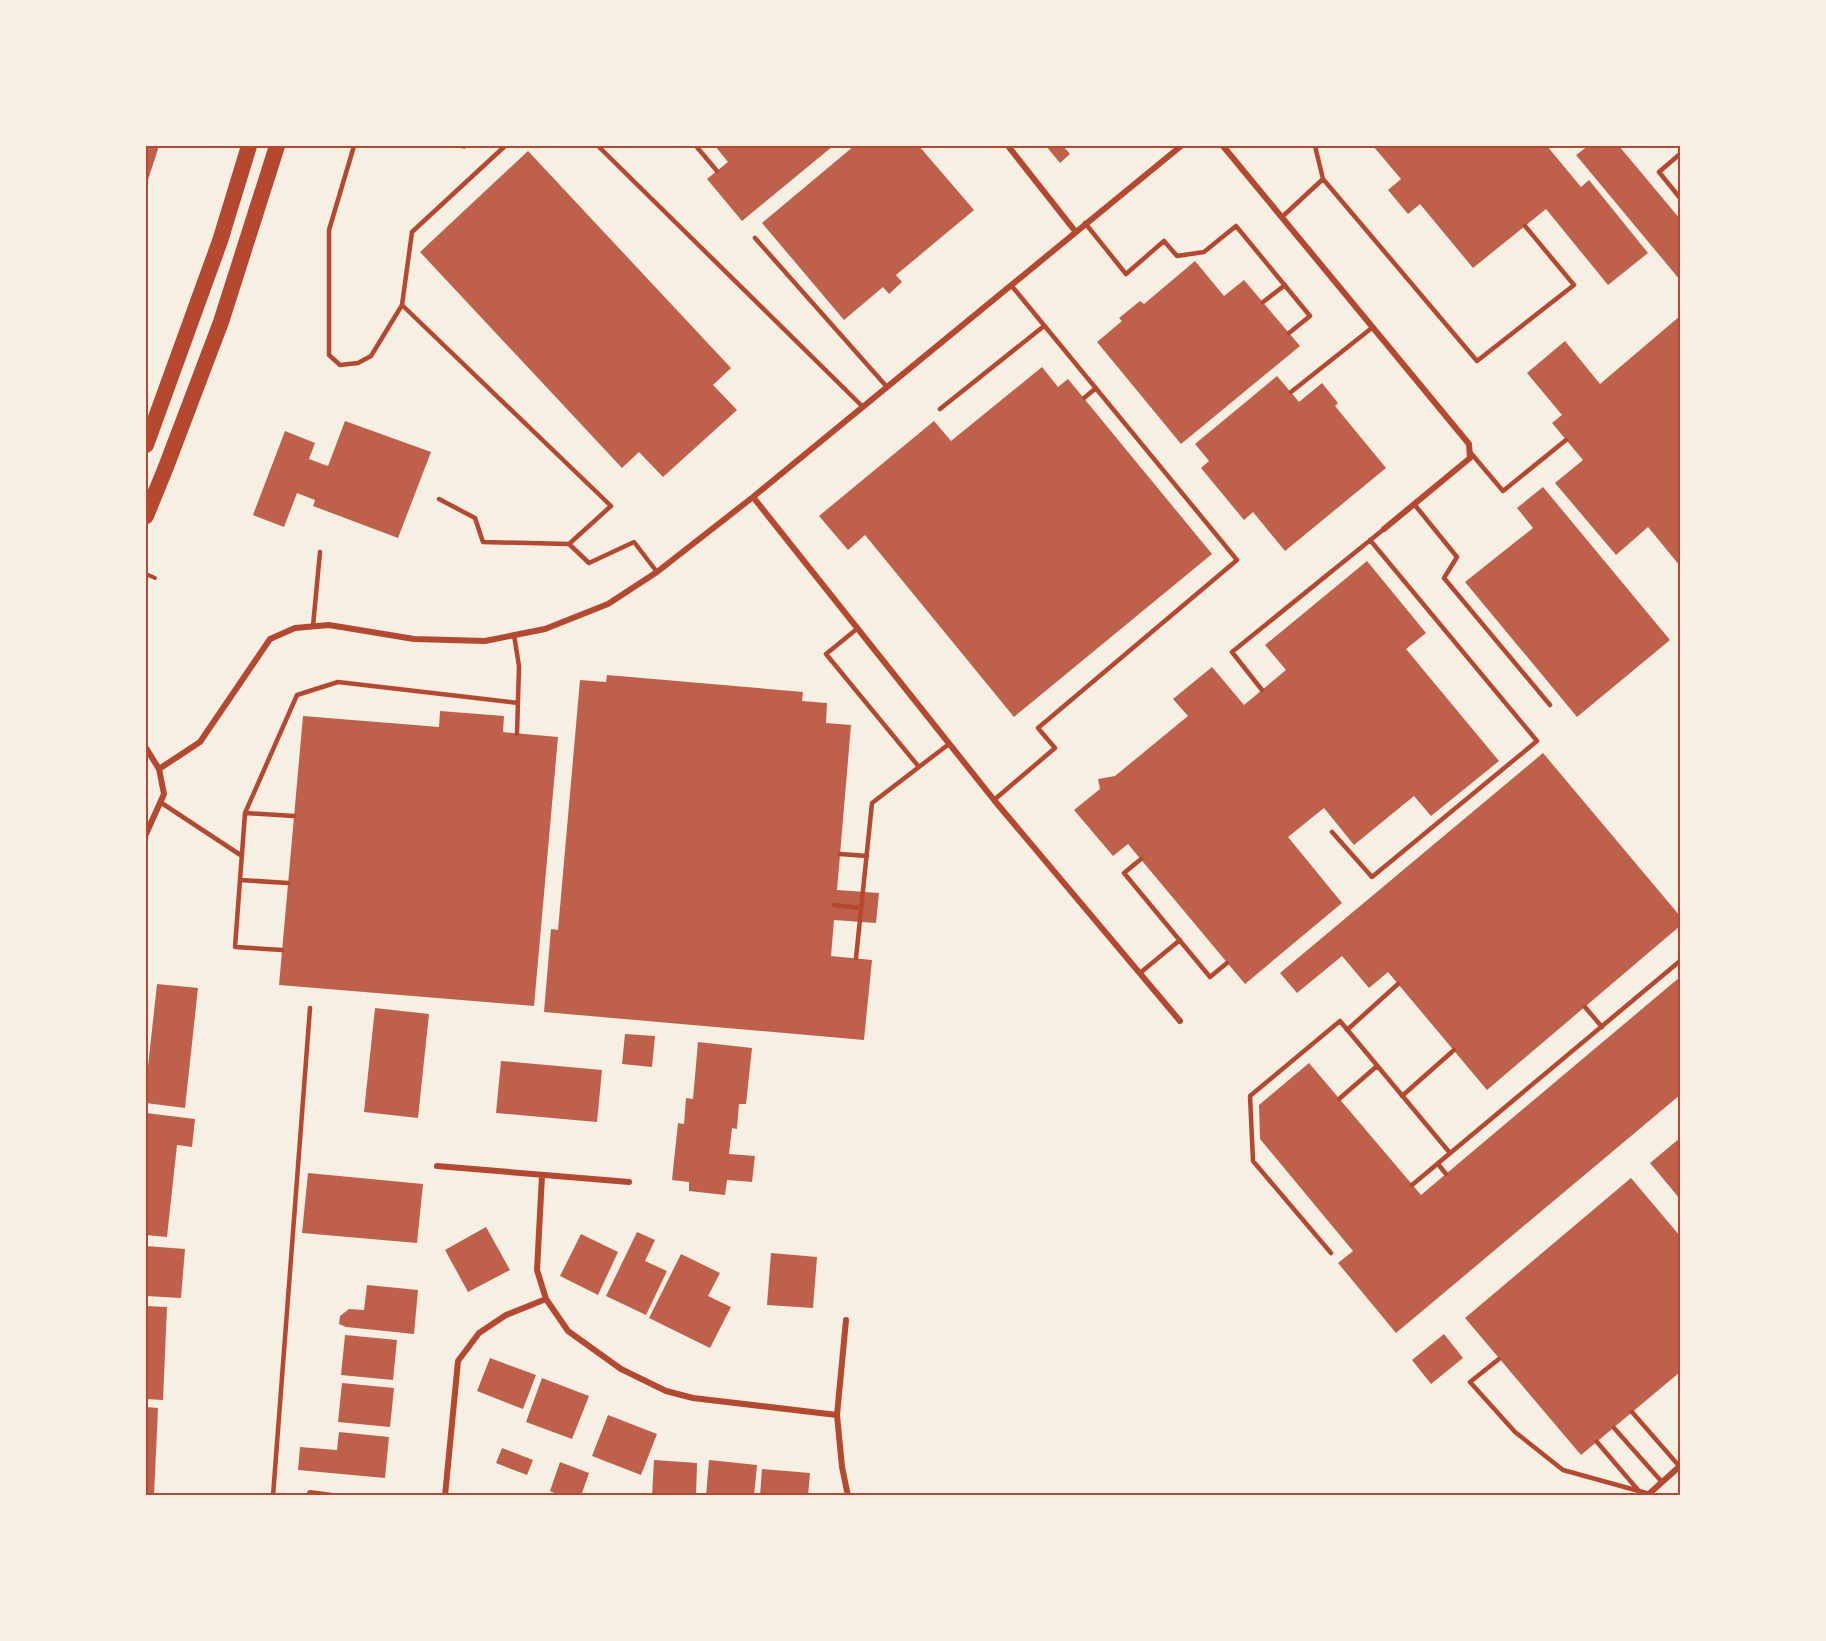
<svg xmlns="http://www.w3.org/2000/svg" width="1826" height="1641" font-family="Merriweather,serif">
<rect width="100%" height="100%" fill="#f6efe4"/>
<path fill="#bf614a" d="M146 146H159L146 186Z
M451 146H465V149Z
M715 146H833L742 221 707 179 728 162Z
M854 146H919L974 210 896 275 902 282 889 294 883 287 844 320 762 223Z
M1046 146H1063L1070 154 1060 163Z
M1373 146H1547L1581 187 1589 180 1648 253 1608 285 1546 209 1473 268 1420 204 1408 214 1388 190 1401 179Z
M1588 146H1619L1680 219V280L1576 155Z
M528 151 731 368 713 385 737 410 663 477 639 452 622 468 420 252Z
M1195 261 1224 296 1244 280 1300 346 1181 444 1097 342 1122 321 1119 318 1140 301 1144 304Z
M1680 316V566L1648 527 1616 555 1555 483 1583 460 1552 423 1562 415 1527 373 1565 341 1600 384Z
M1042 367 1058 387 1068 379 1212 554 1014 717 865 535 848 550 819 516 934 421 951 441Z
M1277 376 1299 402 1322 383 1338 403 1335 406 1386 468 1285 551 1253 512 1244 520 1201 468 1209 461 1195 444Z
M345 421 431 452 398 538 313 506 315 500 297 493 284 527 253 515 285 431 315 443 309 459 328 466Z
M1543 487 1670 640 1577 717 1465 582 1533 528 1517 508Z
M1367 561 1426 633 1406 649 1499 761 1431 816 1414 796 1354 845 1324 808 1288 837 1342 903 1245 984 1128 844 1113 856 1074 810 1100 789 1098 779 1115 776 1188 716 1173 699 1212 667 1244 705 1286 670 1265 645Z
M607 675 803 692 802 701 827 703 826 723 851 725 837 890 879 893 876 923 834 920 831 956 872 960 864 1040 544 1012 551 929 558 930 580 680 606 682Z
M440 711 504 716 503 732 558 737 534 1006 279 985 303 716 439 727Z
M1543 753 1680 916V926L1487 1090 1388 972 1369 988 1342 956 1297 993 1280 973Z
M1680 977V1095L1396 1333 1338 1263 1353 1251 1260 1139 1259 1105 1309 1063 1421 1195Z
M157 984 198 988 185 1108 146 1103V1085Z
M375 1008 429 1014 418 1118 364 1112Z
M625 1034 655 1036 652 1067 622 1064Z
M698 1042 752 1048 746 1104H739L737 1129 732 1128 729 1154 755 1156 752 1182 727 1180 725 1195 689 1191V1182L672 1180 678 1123 684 1124 686 1098 693 1099Z
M501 1061 602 1070 597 1122 496 1113Z
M146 1113 195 1119 192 1147 177 1145 167 1237 146 1235Z
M1680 1138V1199L1650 1163Z
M308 1173 423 1184 417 1243 302 1233Z
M1631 1178 1680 1236V1372L1581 1455 1465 1318Z
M486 1227 510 1270 468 1292 445 1250Z
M637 1232 655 1240 645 1261 667 1271 646 1315 606 1296Z
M581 1234 618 1252 598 1295 560 1276Z
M146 1246 185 1249 181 1298 146 1296Z
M771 1253 817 1257 813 1308 767 1305Z
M681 1254 720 1273 708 1296 731 1307 710 1348 649 1318Z
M367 1285 418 1290 414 1334 346 1327 339 1324 340 1316 349 1309 364 1310Z
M146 1306 167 1307 163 1400 146 1399Z
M1444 1334 1463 1358 1431 1384 1412 1360Z
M345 1335 397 1340 393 1380 341 1375Z
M490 1358 536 1375 523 1409 477 1391Z
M542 1378 589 1396 572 1439 526 1422Z
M342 1383 394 1388 390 1427 338 1422Z
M146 1407 158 1408 154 1496H146Z
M608 1415 657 1434 641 1475 592 1456Z
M339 1432 389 1437 385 1478 298 1470 300 1447 337 1450Z
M502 1448 533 1460 527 1475 496 1463Z
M654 1460 697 1463 696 1496H652Z
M709 1460 757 1465 754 1496H706Z
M560 1462 589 1473 581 1496H561L550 1491Z
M762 1469 810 1473 808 1496H760Z"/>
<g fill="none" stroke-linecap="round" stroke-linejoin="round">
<path stroke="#b5482f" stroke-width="4" d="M146 574 155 578"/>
<path stroke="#b5482f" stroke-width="4.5" d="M354 146 329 230V355L340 365 358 363 371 356 402 305 611 506 569 544 589 563 634 542 657 572
M598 146 863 407
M696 146 717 171
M1315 146 1323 179 1477 361 1574 285 1525 226
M1680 154 1659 172 1680 198
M1282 217 1323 179
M1085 223 1126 274 1164 241 1177 256 1204 252 1236 226 1310 316 1289 333
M755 238 887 387
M1263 302 1285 285
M402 305 412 232 505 146
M1291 392 1373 327
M1084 398 1096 388
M940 409 1044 326
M1470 452 1503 491 1566 440
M439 499 475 518 483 542 569 544
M1414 504 1457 557 1444 578 1550 705
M313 626 320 552
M858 628 826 654 919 767
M514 635 519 666 517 734
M1262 690 1232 652 1384 529
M994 800 1055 748 1038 728 1237 560 1011 285
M160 802 242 856
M245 813 294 816
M1332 832 1372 877 1537 741 1370 540
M840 854 867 856
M1141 859 1124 873 1210 977 1227 963
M240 880 288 883
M834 905 861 908
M282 950 235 947 245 813 297 695 338 682 518 703
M856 958 872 803 949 744
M1140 973 1180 940
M1585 1007 1602 1027
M1347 1030 1398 984
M1402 1096 1454 1050
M1339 1099 1377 1066
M1438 1164 1446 1174
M1412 1185 1680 961
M1331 1253 1253 1161 1250 1096 1340 1021 1450 1153
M1499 1359 1470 1382 1515 1432 1563 1470 1657 1496
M1632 1412 1680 1467
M1614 1428 1662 1482
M1597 1442 1638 1490
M273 1496 310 1008"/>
<path stroke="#b5482f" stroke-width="6" d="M1008 146 1075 231
M1223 146 1469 444 1470 458 1384 529
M753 497 994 800 1180 1021
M146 748 159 769 200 742 270 639 295 628 329 625 414 639 485 641 545 629 608 604 657 572 753 497 1181 146
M146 834 164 794 159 769
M437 1166 629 1182
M542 1176 537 1270 546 1299 568 1331 621 1369 666 1391 693 1398 837 1415
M846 1320 837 1415 842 1467 848 1496
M310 1493 333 1496
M1650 1493 1680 1466
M445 1496 458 1361 479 1333 506 1315 546 1299"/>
<path stroke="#b5482f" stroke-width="16" d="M146 445 220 241 249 146
M146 516 166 467 221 322 277 146"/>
</g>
<rect width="1826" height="1641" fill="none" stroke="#f6efe4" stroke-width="294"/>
<rect x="147" y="147" width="1532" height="1347" fill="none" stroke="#b5482f" stroke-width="2"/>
</svg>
